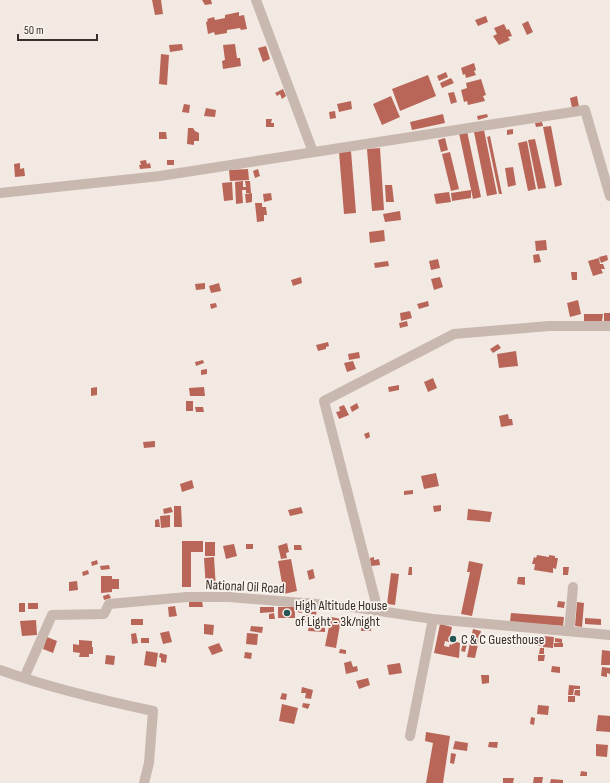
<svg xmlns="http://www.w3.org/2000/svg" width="610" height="783" font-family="'Sofia Sans Condensed',sans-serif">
<rect width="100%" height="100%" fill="#f1e9e2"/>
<path fill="#b96659" d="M152 0H161L163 14 155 15Z
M202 0H211L212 4 205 5Z
M239 12V16L244 15 247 29 241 30 240 28 227 30V33L215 35 214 32 208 34 206 22 208 21 207 19 214 17 215 20 225 18V15Z
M486 16 488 22 478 26 475 20Z
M528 21 533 32 527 35 522 24Z
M504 24 507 30 509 29 512 36 508 37 510 40 499 45 493 36 497 34 494 28Z
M182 44 183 50 170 52 169 45Z
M235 44 237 58H240L241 66 223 69 222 61 225 60 223 45Z
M266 46 270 59 263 62 258 48Z
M161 54 169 55 167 85 159 84Z
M474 63 476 70 474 71 476 75 466 78 465 74 463 75 461 68Z
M446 72 448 77 439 81 437 76Z
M428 75 436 96 400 111 392 89Z
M451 78 454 83 442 88 440 83Z
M481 79 486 95 483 96 485 101 468 105 467 101 464 102 461 90 467 88 466 83Z
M283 89 286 96 282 99 280 94 277 96 275 93Z
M454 92 457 102 451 104 448 93Z
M391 96 400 117 382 125 373 104Z
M577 96 579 107 572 108 570 98Z
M351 101 352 109 339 112 337 104Z
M184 104 190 105 189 113 182 112Z
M206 108 216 110 215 117 204 116Z
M335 111 336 118 330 119 329 112Z
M443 114 445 123 412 130 410 122Z
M487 114 488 117 478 120 477 116Z
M266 119H272L271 123H274V127H266Z
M542 122 543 126 536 127 535 123Z
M551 126 562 185 555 187 543 127Z
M188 128H193L195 131 199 133V141H194V145L187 144Z
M513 129V134L507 135V130Z
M484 130 497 194 487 196 474 132Z
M467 131 481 197 473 199 459 133Z
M159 132H166L167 139H159Z
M490 136 502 194H499L487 137Z
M445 138 448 150 441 152 438 140Z
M535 139 546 188 538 189 528 140Z
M527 141 536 189 528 191 518 143Z
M380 148 384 210 372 211 367 149Z
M351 151 356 213 344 214 339 152Z
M450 152 459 189 451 191 442 154Z
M146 160 147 164 150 163 151 168 140 169 139 165H141L140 161Z
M167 160H174V165H167Z
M20 163V169L24 168 25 176 15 177 14 164Z
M513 167 516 185 508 187 505 168Z
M248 169 249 180 230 181 229 170Z
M258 169 260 176 255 178 253 171Z
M243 181V187H246L245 181H250L251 193H246V190H242L243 203 236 204 235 182Z
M232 182 233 200 224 201 222 183Z
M385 185H392L394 202H386Z
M471 190V198L452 201 451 193Z
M449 192 451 202 436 204 434 194Z
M252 193V202L246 203 245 194Z
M271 193 272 200 264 202 263 194Z
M255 203H262V207H266L267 215H264V221L257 222Z
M400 211 401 220 385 222 383 214Z
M384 230 385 241 370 243 369 232Z
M546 240 547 250 536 251 535 241Z
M539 254 541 262 534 263 533 255Z
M607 255 608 260 601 263 599 257Z
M599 258 600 264H603L605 269H601L603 273 593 276 588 261Z
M438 259 440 268 431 270 429 261Z
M388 261 389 266 375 268 374 263Z
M571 272H577V280H572Z
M301 277 302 283 293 286 291 280Z
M440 277 443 287 434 290 431 279Z
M205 283V289L196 290 195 284Z
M219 283 221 291 211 293 209 286Z
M578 300 581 314 570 317 567 303Z
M428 301 429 306 419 309 417 304Z
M216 303 217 307 211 309 210 304Z
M410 311 412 318 401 321 400 313Z
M604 313H610V322H604Z
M584 314H603L602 321H584Z
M407 321 408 326 400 328 399 323Z
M328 342 329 346 326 347V349L318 351 316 345Z
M498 344 501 348 493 353 490 349Z
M516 351 518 366 499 368 497 354Z
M359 352 360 358 349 360 348 354Z
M203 360 204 363 196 366 195 362Z
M353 361 356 369 347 372 344 363Z
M207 369V374L201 375V370Z
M433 378 437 388 428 392 424 382Z
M399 385V390L389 392 388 387Z
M97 387V395L91 396V388Z
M204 387 205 396H190L189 388Z
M186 401H193V411H186Z
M357 403 359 408 352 412 350 407Z
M344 405 349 415 339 419 336 412 340 411 339 407Z
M195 407H203L204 412H196Z
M508 414 509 419H512L513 425 501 427 499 416Z
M369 432 370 437 366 439 364 434Z
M155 441V447L144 448 143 442Z
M436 473 439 486 424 489 421 476Z
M192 480 194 488 182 492 180 484Z
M413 490V494L404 495V491Z
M441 505V511L434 512 433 506Z
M174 506H181L182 527H174Z
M171 507 173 512 164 514 163 509Z
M301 507 303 513 290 516 288 510Z
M468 509 492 512 490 522 467 520Z
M170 515V527L161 528 160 516Z
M159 519 160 527H155V520Z
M182 541H203V552H191V587H182Z
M205 542H215V556H205Z
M287 543 289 552 286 553 287 558 281 559 278 546Z
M234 544 237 556 226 559 223 546Z
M246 544H253V549H246Z
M294 545H301L302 550H294Z
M537 555 549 557V555L555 556V558H558L556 569 553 568V573L534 570 535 564H532L534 557 536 558Z
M214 557 216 589H206L204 558Z
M374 557V560L379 559 380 565 371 566 370 558Z
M291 559 297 591 284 594 278 561Z
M97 560 98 564 92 566 91 562Z
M469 561 483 564 472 616 461 614 470 572H467Z
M109 565 110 569 101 570 100 566Z
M409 567H412V575H408Z
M563 567H569L568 575H563Z
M313 569 315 578 309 580 307 571Z
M88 570 89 574 83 576 82 572Z
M391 573 399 574 395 605 387 604Z
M101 576H112V579H119V589H112V592L101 593Z
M518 577H525V585L517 584Z
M77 581 78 590 69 591V582Z
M246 585H254V590H246Z
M109 594 111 598 104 600 103 596Z
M189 601H202L203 607H189Z
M558 601 565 602 564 608 557 607Z
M577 602 584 603 582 627 575 626Z
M19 603H25V612H19Z
M28 603H38V609H28Z
M175 606 177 616 169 617 168 607Z
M260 607H274V612L260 613Z
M278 607H295V618H278Z
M298 607 303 608 302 613 297 612Z
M305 608 317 609 316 615 304 613Z
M274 613 275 619H269V614Z
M511 613 564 617 563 626 510 622Z
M304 614 309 615 308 623 302 621Z
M331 617 341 619 336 648 325 646Z
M362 618 372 619 371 631H361Z
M585 618 601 619V625L585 624Z
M131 619H143V625H131Z
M36 620 37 635 22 636 20 621Z
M317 621H325V632L308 631 309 625H316Z
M204 624 214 625 213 635 204 634Z
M440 624 452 627 449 642 445 641 444 646 449 647 450 644 452 645 453 641 460 643 459 658 434 653Z
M251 626 263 627 262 633 250 631Z
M473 629 481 631 475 658 467 657Z
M169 631 172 642 163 644 160 633Z
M136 633 138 643 132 644 131 634Z
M247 633 258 634 257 645 246 644Z
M537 636H543L542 646 536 645Z
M543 636 554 637 553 648 543 647Z
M47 637 57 641 53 653 43 649Z
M141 638H149V643H141Z
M555 638 562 639V643L555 642Z
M79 640 92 641V647H93V654H89V657H79L80 653 73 652V644L79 645Z
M219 643 223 651 212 655 208 647Z
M463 643 467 644 465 652 461 651Z
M554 643H563V647H554Z
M540 648H544V654H539Z
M340 649 346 650V654L339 653Z
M602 650 610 651V665H601Z
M146 651 158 653 156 667 144 665Z
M245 652 252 653 251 659 244 658Z
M160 653 167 655 166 663 161 662V658L159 657Z
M106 655 115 656 114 665 105 664Z
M538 655H545L544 661H538Z
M351 661 353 667 357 666 358 671 346 674 344 663Z
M400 663 402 673 389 675 387 665Z
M552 666 560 667V673L551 672Z
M602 667 610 668V674L607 673V677L601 676Z
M481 675H489V683L482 684Z
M368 678 370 685 359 689 356 681Z
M569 685 580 686V689H574L573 695H568Z
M302 687 313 690 311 699 305 698 306 693H301Z
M575 690H580V696L574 695Z
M282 693 287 694 286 700 280 699Z
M568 696H575V702H568Z
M303 703 310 704 308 709 302 707Z
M282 704 298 708 294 724 279 721Z
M538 705 549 706 548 715 537 714Z
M598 715 610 716V732L596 731Z
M531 717 535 718 534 725 530 724Z
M426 732 450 736 443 783H426L433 743 425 741Z
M455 741 468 743 467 751 453 749Z
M489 742H498L497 748 488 747Z
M596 744 608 745 607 757 596 756Z
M451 753 456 754 454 764 450 763Z
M581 771 587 772V776H580Z
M534 777H543L542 783H533Z
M503 778H514L513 783H503Z
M551 779 563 780V783H550Z"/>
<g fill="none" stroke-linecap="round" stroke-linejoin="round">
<path stroke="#c9b8af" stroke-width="10" d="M256 0 313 152
M0 193 160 176 585 110 610 196
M378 611 324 401 454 334 549 326H610
M569 631 573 587
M0 670C50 688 101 700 153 711L149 763 144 783
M24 678 52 615 104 614 109 604 187 597H229L353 607 433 619 610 635
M410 736 433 619"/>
</g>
<g fill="#265654" stroke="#f9f3ee" stroke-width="1.5">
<circle cx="287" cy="613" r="4"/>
<circle cx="453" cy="639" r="4"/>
</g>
<g text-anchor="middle" stroke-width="3.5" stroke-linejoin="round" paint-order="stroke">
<g font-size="14" fill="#382f2c" stroke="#f9f3ee">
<text transform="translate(245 586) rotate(3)" y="5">National Oil Road</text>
</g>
<g font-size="14" fill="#382f2c" stroke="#f9f3ee" text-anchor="start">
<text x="295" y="610">High Altitude House<tspan x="295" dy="16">of Light - 3k/night</tspan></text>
<text x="461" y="644">C &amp; C Guesthouse</text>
</g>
</g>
<path d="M18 34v6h79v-6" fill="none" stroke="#382f2c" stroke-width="2"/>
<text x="24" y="34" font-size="12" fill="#382f2c" stroke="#f9f3ee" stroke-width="3" paint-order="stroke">50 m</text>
</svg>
